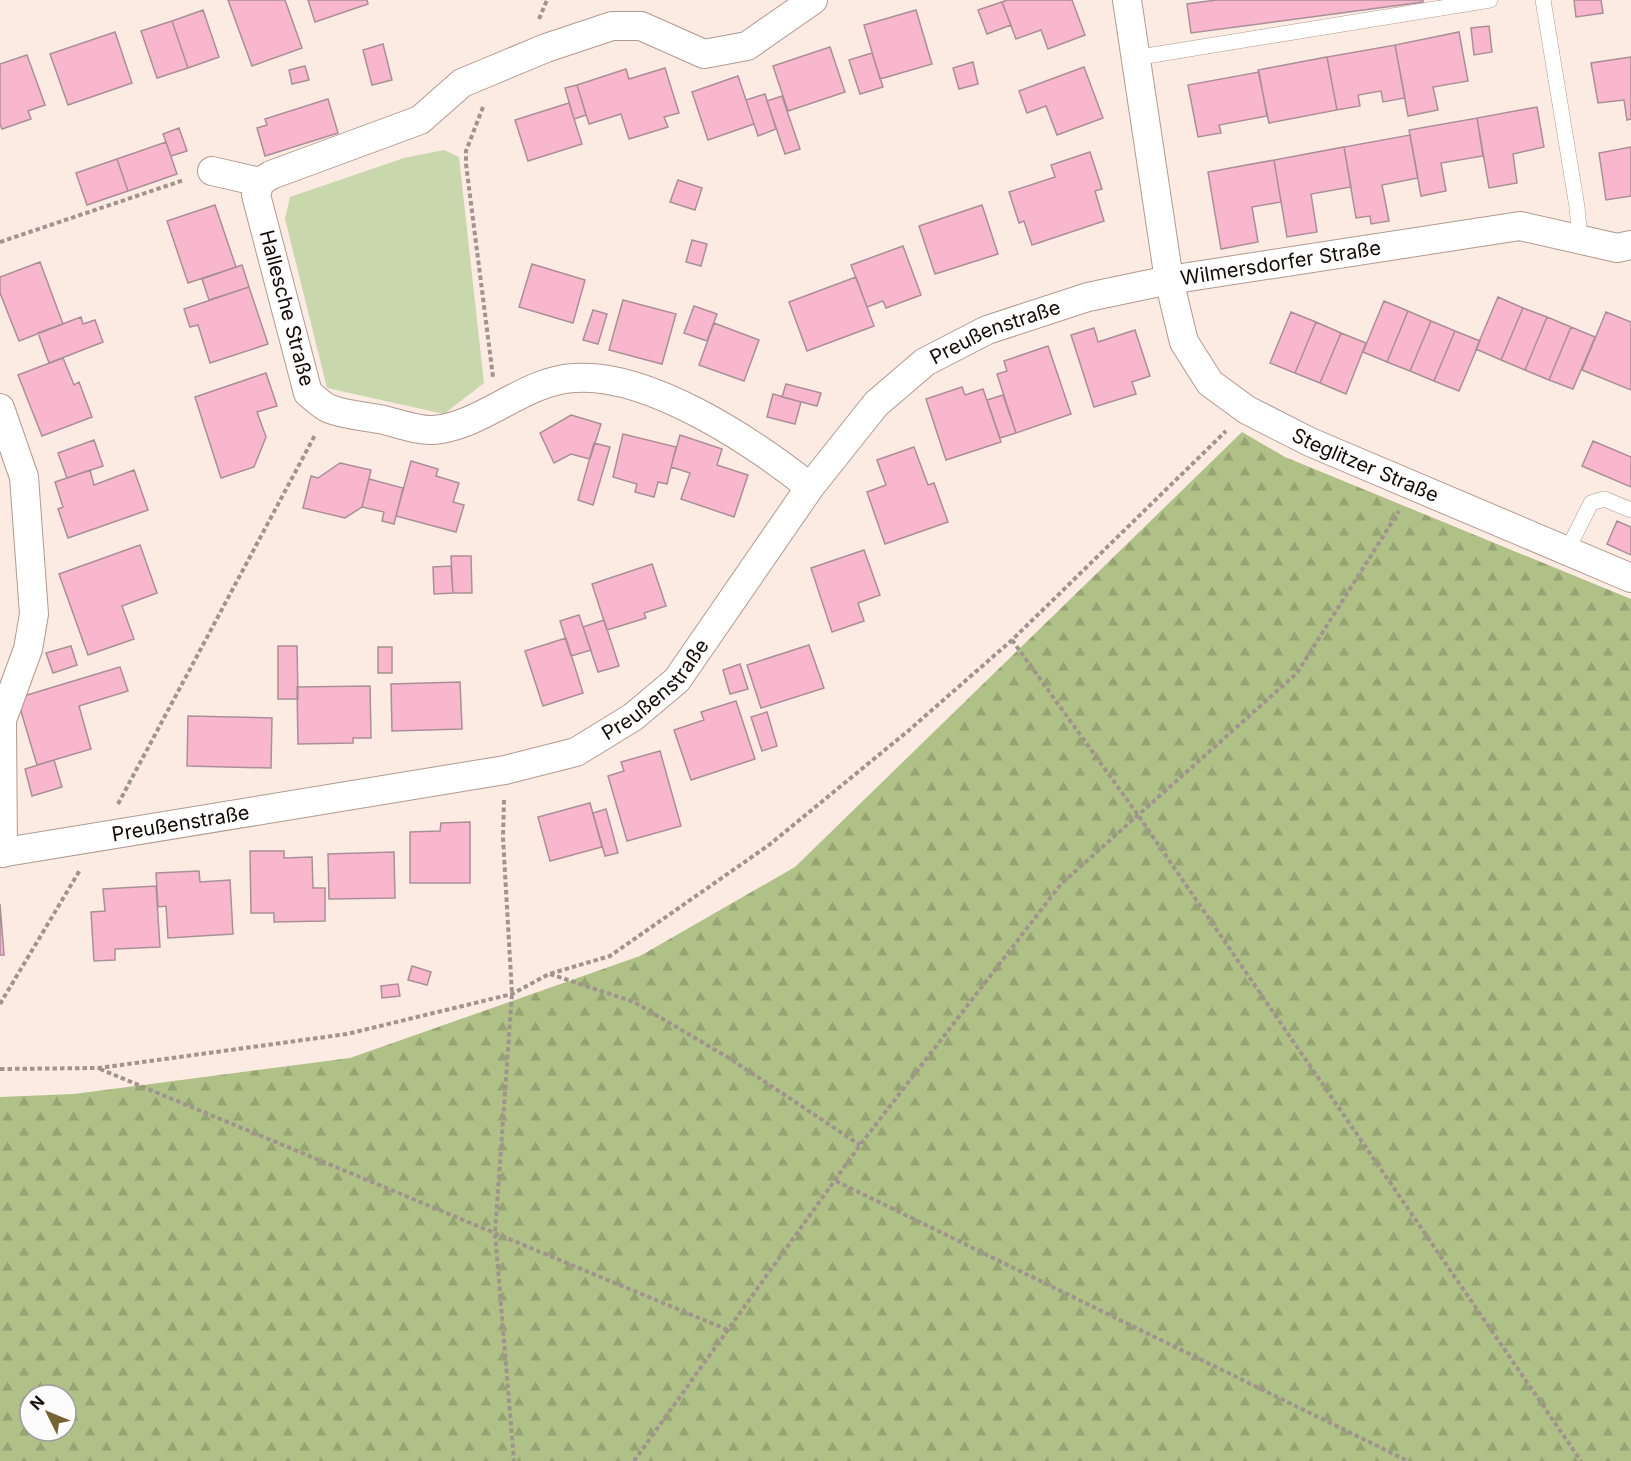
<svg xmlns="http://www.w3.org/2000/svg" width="1631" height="1461" font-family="Inter,sans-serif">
<defs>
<pattern id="forest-firs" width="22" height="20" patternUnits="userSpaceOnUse" patternTransform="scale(1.5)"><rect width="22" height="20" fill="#afc187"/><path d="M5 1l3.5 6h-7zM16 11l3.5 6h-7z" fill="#96a473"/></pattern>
</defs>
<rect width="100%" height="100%" fill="#fbebe3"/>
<path fill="url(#forest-firs)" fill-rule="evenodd" d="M1242 432 1285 457 1631 599V1461H0V1097L74 1094 350 1058 640 956 795 867ZM30 1395H66V1431H30Z"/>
<path fill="#c9d7ad" d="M444 150 459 157 484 383 444 414 327 388 285 219 290 197 404 158Z"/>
<path fill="#f9b7ce" stroke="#aa8f98" stroke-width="1.5" d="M228 0H285L302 48 252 66Z
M308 0H367L368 4 315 22Z
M1007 0H1072L1085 35 1048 49 1041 30 1016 39 1002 2Z
M1216 0H1423V2L1191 33 1187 4Z
M1574 0H1601L1603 13 1576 17Z
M1002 2 1011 25 987 34 978 10Z
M203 10 219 57 188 68 172 21Z
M916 10 932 64 880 79 864 25Z
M172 21 188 68 157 78 141 31Z
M1489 26 1492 52 1474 55 1471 28Z
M115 32 132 83 68 105 50 54Z
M1459 32 1468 81 1433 87 1438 110 1408 116 1395 45Z
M383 44 392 80 372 85 363 50Z
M1395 45 1405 98 1383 102 1381 91 1358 95 1360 106 1337 110 1327 57Z
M830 47 845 92 788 111 773 66Z
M872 53 883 87 860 94 849 60Z
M27 55 45 105 28 111 31 119 2 129 0 124V64Z
M1327 57 1337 110 1269 123 1258 70Z
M1631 57V119L1627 120 1624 100 1598 103 1591 63Z
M973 62 978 84 959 89 953 68Z
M305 66 309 80 292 84 289 70Z
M1084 67 1103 118 1057 135 1046 106 1027 113 1019 91Z
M665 68 679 113 664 117 668 127 629 139 621 114 589 124 577 85 626 69 629 79Z
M1259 72 1267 116 1219 125 1221 133 1198 137 1188 85Z
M738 76 754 124 708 140 692 92Z
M577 85 586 115 574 119 565 88Z
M765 94 776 129 758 136 746 100Z
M782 96 800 149 785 154 767 101Z
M328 99 338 133 265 156 257 128 267 125 265 119Z
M569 103 582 144 528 161 515 120Z
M1537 107 1544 147 1513 154 1517 183 1489 188 1477 118Z
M1477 118 1483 156 1441 163 1446 191 1421 196 1409 130Z
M179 128 187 151 171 156 163 134Z
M1410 135 1418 178 1382 185 1389 221 1371 224 1370 216 1356 218 1344 147Z
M166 142 177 174 128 191 117 159Z
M1344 147 1351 187 1311 194 1317 232 1287 237 1274 160Z
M1631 147V196L1606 200 1599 153Z
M1090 152 1102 189 1095 191 1104 221 1032 245 1024 221 1019 223 1009 192 1055 177 1051 165Z
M117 159 128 191 87 205 76 173Z
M1274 160 1281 202 1252 207 1258 242 1221 249 1208 172Z
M678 180 702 188 695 210 670 202Z
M215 205 236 267 188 283 167 221Z
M982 205 998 254 935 274 919 226Z
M692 240 707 244 701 266 686 262Z
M903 246 921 295 886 308 883 301 867 307 851 265Z
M40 262 63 324 19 341 0 293V277Z
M532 264 585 280 573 323 519 307Z
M242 265 249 287 209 300 202 279Z
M856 277 874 326 807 351 789 302Z
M249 287 268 344 210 363 198 325 190 327 184 309Z
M1498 297 1523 308 1501 360 1476 349Z
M623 300 676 314 662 364 609 350Z
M1384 301 1408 311 1387 362 1363 352Z
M694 306 717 314 707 341 684 333Z
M1523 308 1547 317 1525 370 1501 360Z
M593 310 607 314 598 344 583 340Z
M1408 311 1431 321 1410 371 1387 362Z
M1291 312 1316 322 1295 373 1270 363Z
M1606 312 1631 322V390L1582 370Z
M81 317 83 324 95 320 103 342 49 363 38 333Z
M1547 317 1571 327 1549 380 1525 370Z
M1431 321 1455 331 1434 381 1410 371Z
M1316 322 1341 333 1320 383 1295 373Z
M714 323 759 340 744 381 699 365Z
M1571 327 1595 337 1573 389 1549 380Z
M1094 328 1098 342 1135 330 1150 376 1132 382 1136 394 1094 407 1071 335Z
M1455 331 1480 341 1459 391 1434 381Z
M1341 333 1366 343 1346 394 1320 383Z
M1048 346 1071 414 1016 433 997 374 1007 371 1004 361Z
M63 358 74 385 79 382 92 417 42 436 18 375Z
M266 373 277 406 257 412 266 437 254 467 221 478 195 397Z
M786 384 821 393 817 406 782 397Z
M962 387 965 395 983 389 1001 442 946 460 926 399Z
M773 394 801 402 795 424 767 417Z
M1003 395 1016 433 1000 438 987 400Z
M571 415 601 424 590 459 571 454 554 463 540 433Z
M623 434 676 447 667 484 658 482 654 497 635 492 637 484 613 477Z
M680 435 722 449 717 465 748 475 734 517 681 499 690 473 671 467Z
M94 440 103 466 67 478 58 453Z
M1593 441 1631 457V487L1582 466Z
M594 443 610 447 593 505 578 500Z
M914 447 928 485 934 483 948 522 885 544 867 492 886 485 877 460Z
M411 461 438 469 436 476 459 483 453 502 464 505 456 532 396 516Z
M340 463 371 470 362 507 345 518 303 508 311 476 318 478Z
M90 470 94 485 134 470 148 510 68 538 58 509 63 507 55 482Z
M369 479 403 488 394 524 382 521 384 512 362 507Z
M1617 521 1631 527V555L1607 544Z
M140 545 157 593 122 606 134 639 88 655 59 574Z
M864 550 880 595 858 603 864 621 832 632 811 568Z
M451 556H471L472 593H453Z
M652 564 666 606 644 613 646 618 607 630 592 584Z
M451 566 453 593 434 594 433 567Z
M579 615 591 650 571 656 560 621Z
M604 620 619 666 598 672 583 627Z
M566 638 583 693 543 706 525 651Z
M809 645 824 688 761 708 747 665Z
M71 646 77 665 53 673 46 653Z
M278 646H297L298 699H278Z
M378 647H392V673H378Z
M740 664 748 689 730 694 723 670Z
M120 667 128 691 79 706 91 749 37 765 17 698Z
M460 682 462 729 392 731 391 684Z
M370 686 371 738H353V743L298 744 297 687Z
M736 701 755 759 691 780 674 730 704 720 701 712Z
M767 712 777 746 762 751 751 717Z
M188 716 272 718 271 768 187 766Z
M660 751 681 826 627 841 608 776 624 771 621 762Z
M54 760 62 787 32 796 25 769Z
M590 803 602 847 550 861 538 817Z
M606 809 618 853 605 856 593 813Z
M470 822V883H410V832L440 831 441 823Z
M250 851H284V858L312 857 313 888H325V921L274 922V913H251Z
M394 852 395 898 329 899 328 854Z
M199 871 200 882 230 880 233 934 168 938 166 906 158 907 156 873Z
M156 886 160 947 115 949V960L94 961 91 912 105 911 103 889Z
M0 904 4 955H0Z
M412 966 431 972 427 985 408 980Z
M398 984 400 996 382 998 381 986Z"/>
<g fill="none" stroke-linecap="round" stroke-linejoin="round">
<defs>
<path id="lane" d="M1543 0 1577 207 1580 240
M1134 58 1490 0
M1567 551 1591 503 1604 499 1631 510"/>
<g id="street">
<path id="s1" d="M1127 0 1169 280 1184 342 1210 383 1247 410 1310 442 1631 578"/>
<path d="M212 171 260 182"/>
<path d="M0 408 24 477 34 614 28 649 2 720 3 853"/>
<path d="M810 487C753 442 649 372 574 378 523 381 483 426 433 430 417 431 395 422 379 419 364 416 345 415 330 409 322 406 315 398 308 393L256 195 260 182 271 175 420 120 462 83 546 48 612 26H641L704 54 747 46 813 0"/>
<path id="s2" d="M0 853 505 770 576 752 633 717 677 680 810 487 876 404 925 362 987 330 1088 297 1169 280 1520 226 1617 248 1631 245"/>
</g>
</defs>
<use href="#lane" stroke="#b3998e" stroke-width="16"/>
<use href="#street" stroke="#b3998e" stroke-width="30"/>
<path stroke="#a1948d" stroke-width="4" stroke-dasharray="4.5 3" stroke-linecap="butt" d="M539 19 547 0
M483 107 466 151V164L493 377
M0 242 184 180
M1012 640 1138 815 1581 1461
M504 800 503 838 512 994 495 1233 514 1461
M118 804 315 435
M550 974 634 1002 729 1058 860 1145
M0 1004 80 870
M0 1069 99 1068 347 1034 512 994 549 974 610 956 769 845 908 731 1012 640 1226 431
M100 1069 728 1330
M836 1181 1408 1461
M634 1461 860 1145 1061 884 1297 673 1399 511"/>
<use href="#lane" stroke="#fff" stroke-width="15"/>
<use href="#street" stroke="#fff" stroke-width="28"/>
</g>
<g text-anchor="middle" stroke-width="4.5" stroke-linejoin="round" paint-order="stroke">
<g font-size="20" fill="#140b07" stroke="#fcfcfc">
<text dy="7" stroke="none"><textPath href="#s2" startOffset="1486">Wilmersdorfer Straße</textPath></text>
<text transform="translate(287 308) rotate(75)" y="7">Hallesche Straße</text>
<text dy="7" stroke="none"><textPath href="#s2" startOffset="1191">Preußenstraße</textPath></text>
<text dy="7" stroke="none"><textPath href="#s1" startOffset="572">Steglitzer Straße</textPath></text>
<text dy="7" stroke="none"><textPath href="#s2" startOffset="687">Preußenstraße</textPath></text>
<text dy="7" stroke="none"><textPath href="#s2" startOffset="183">Preußenstraße</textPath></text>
</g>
</g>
<g transform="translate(48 1413) rotate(313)"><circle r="28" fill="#fcfcfc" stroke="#9f9c9a" stroke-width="1.5"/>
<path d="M0-4.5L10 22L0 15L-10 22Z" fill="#776332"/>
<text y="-9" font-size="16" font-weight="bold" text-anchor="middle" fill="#140b07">N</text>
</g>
</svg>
